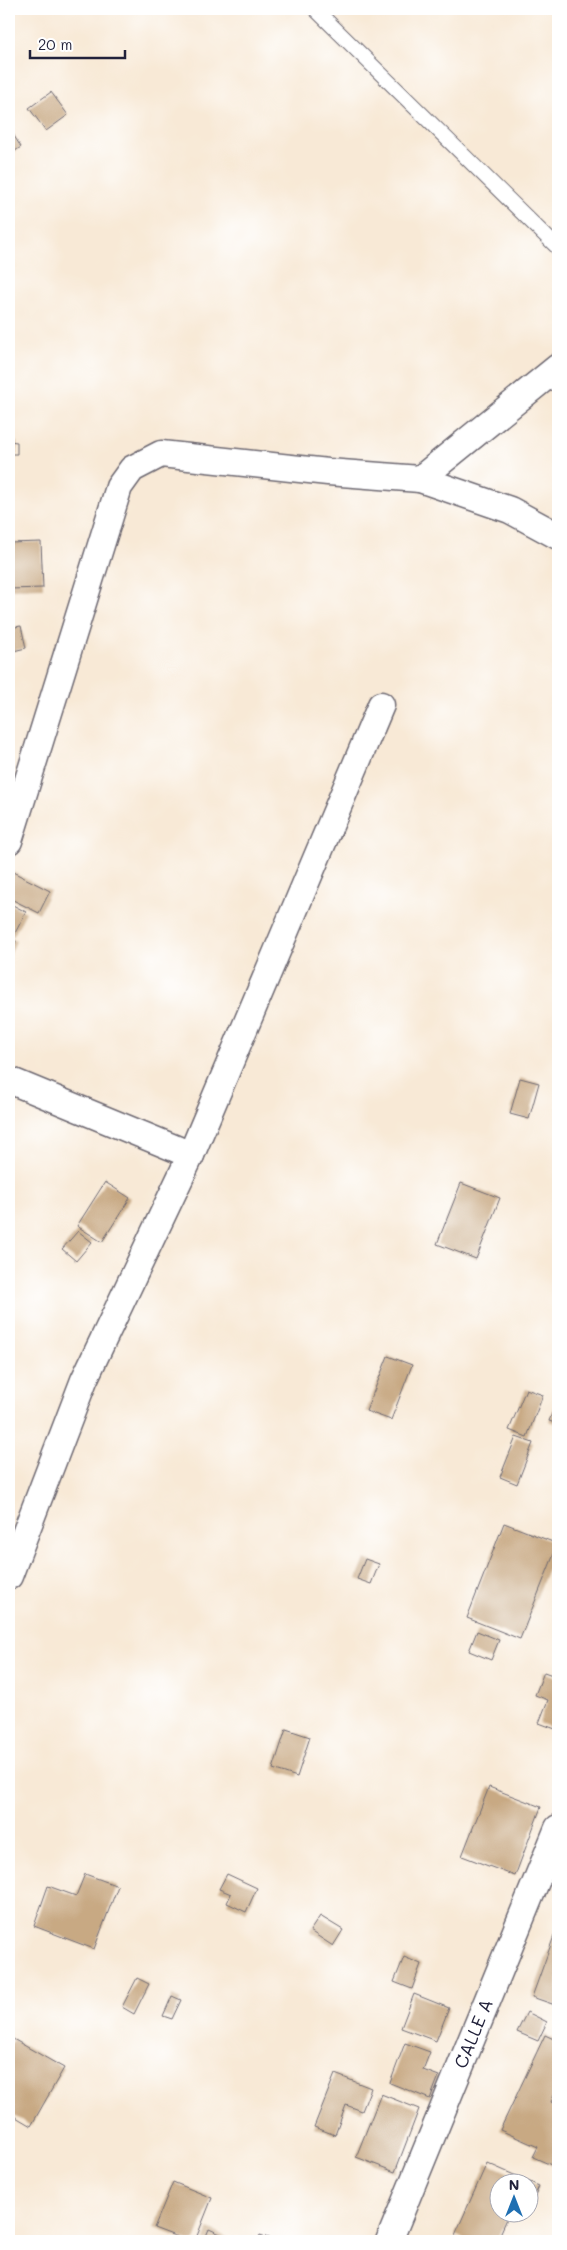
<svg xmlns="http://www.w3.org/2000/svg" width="567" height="2250" font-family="Mali,sans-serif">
<rect width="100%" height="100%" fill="#fff"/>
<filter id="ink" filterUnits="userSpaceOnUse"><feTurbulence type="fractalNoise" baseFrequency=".02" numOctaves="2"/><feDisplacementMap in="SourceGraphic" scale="10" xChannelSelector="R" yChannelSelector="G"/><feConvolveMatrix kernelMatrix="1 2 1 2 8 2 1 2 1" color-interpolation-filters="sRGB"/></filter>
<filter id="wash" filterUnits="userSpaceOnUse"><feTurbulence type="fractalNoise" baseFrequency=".0096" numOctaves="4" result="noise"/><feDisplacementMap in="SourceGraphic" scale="20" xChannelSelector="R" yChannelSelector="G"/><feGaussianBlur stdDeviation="1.12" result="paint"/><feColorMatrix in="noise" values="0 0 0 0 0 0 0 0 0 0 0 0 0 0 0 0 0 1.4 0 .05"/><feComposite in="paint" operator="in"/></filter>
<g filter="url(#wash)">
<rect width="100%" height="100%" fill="#f8e9d6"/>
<g id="blocks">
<path fill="#c8a983" d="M51 92 68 115 46 131 29 108Z
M9 128 21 147 9 155Z
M9 441 17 442V454H9Z
M9 492H11V502H9Z
M41 542 43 588 9 589V543Z
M21 626 26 648 9 652V628Z
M9 870 50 891 39 913 11 899 13 895 9 893Z
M9 903 26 912 13 937 9 935Z
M9 937 16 941 9 958Z
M520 1078 539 1083 529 1119 510 1114Z
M105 1182 130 1198 102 1242 77 1226Z
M461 1183 500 1198 476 1259 437 1244Z
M78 1231 92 1242 76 1261 62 1249Z
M388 1356 412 1365 391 1420 366 1411Z
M526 1389 543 1395 527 1437 509 1430Z
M556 1404 558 1405V1424L549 1421Z
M516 1437 533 1443 517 1484 500 1477Z
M504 1523 558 1544 520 1639 467 1618Z
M365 1559 379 1564 371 1584 357 1579Z
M477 1631 499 1640 491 1660 469 1651Z
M544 1672 558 1677V1730L539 1723 548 1700 535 1695Z
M286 1729 310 1737 297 1777 273 1769Z
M489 1787 541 1807 515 1876 462 1856Z
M85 1874 118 1886 94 1949 34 1926 48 1886 76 1896Z
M227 1874 257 1888 246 1912 227 1903 231 1894 219 1889Z
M320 1916 343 1930 333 1946 310 1931Z
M558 1925V2006L532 1997Z
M404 1957 421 1964 412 1989 394 1982Z
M137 1978 149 1984 134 2014 122 2007Z
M414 1994 449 2008 436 2041 401 2028Z
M172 1996 181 2000 172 2019 163 2016Z
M527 2012 547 2022 538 2041 517 2032Z
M545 2035 558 2041V2087L551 2102 558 2106V2168L533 2157 538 2147 500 2130Z
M13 2039 64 2068 31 2126 9 2113V2047Z
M405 2043 430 2052 423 2070 439 2076 430 2099 390 2083Z
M335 2074 371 2088 362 2111 346 2105 335 2135 314 2127Z
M381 2094 419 2109 395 2172 356 2157Z
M487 2163 539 2186 530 2207V2182H500V2212H510L497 2241H468L455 2235Z
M173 2182 212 2198 195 2241H188L154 2228Z
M209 2229 236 2241H204Z
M260 2235 278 2241H258Z"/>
</g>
</g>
<g filter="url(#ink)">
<use href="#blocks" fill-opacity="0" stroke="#6d6871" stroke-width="1"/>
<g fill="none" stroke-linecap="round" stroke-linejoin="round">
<defs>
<path id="lane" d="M315 9 558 248"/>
<g id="street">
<path d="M420 479 558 367"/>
<path d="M9 841 119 487 132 469 161 454 328 472 420 479 510 510 558 536"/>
<path d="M9 1080 191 1155"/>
<path d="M9 1576 84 1380 191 1155 381 705"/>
<path id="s1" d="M389 2241 558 1828"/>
</g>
</defs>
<use href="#lane" stroke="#6d6871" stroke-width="16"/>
<use href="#street" stroke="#6d6871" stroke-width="29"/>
<use href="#lane" stroke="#fff" stroke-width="14"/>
<use href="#street" stroke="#fff" stroke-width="26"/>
</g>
</g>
<g text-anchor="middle" stroke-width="4.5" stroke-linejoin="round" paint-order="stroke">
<g font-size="18" fill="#22223b" stroke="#fff">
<text dy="6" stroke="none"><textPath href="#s1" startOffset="224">CALLE A</textPath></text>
</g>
</g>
<rect width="567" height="2250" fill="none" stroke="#fff" stroke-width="30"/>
<g transform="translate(514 2198)"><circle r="24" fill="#ffffff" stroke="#a7a7b1"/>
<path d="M0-4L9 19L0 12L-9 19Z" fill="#1f6fb2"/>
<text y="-8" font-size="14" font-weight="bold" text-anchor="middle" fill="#22223b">N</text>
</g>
<path d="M30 50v8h95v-8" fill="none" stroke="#22223b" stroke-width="2.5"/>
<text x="38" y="50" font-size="15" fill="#22223b" stroke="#ffffff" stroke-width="4" paint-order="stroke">20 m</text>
</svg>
